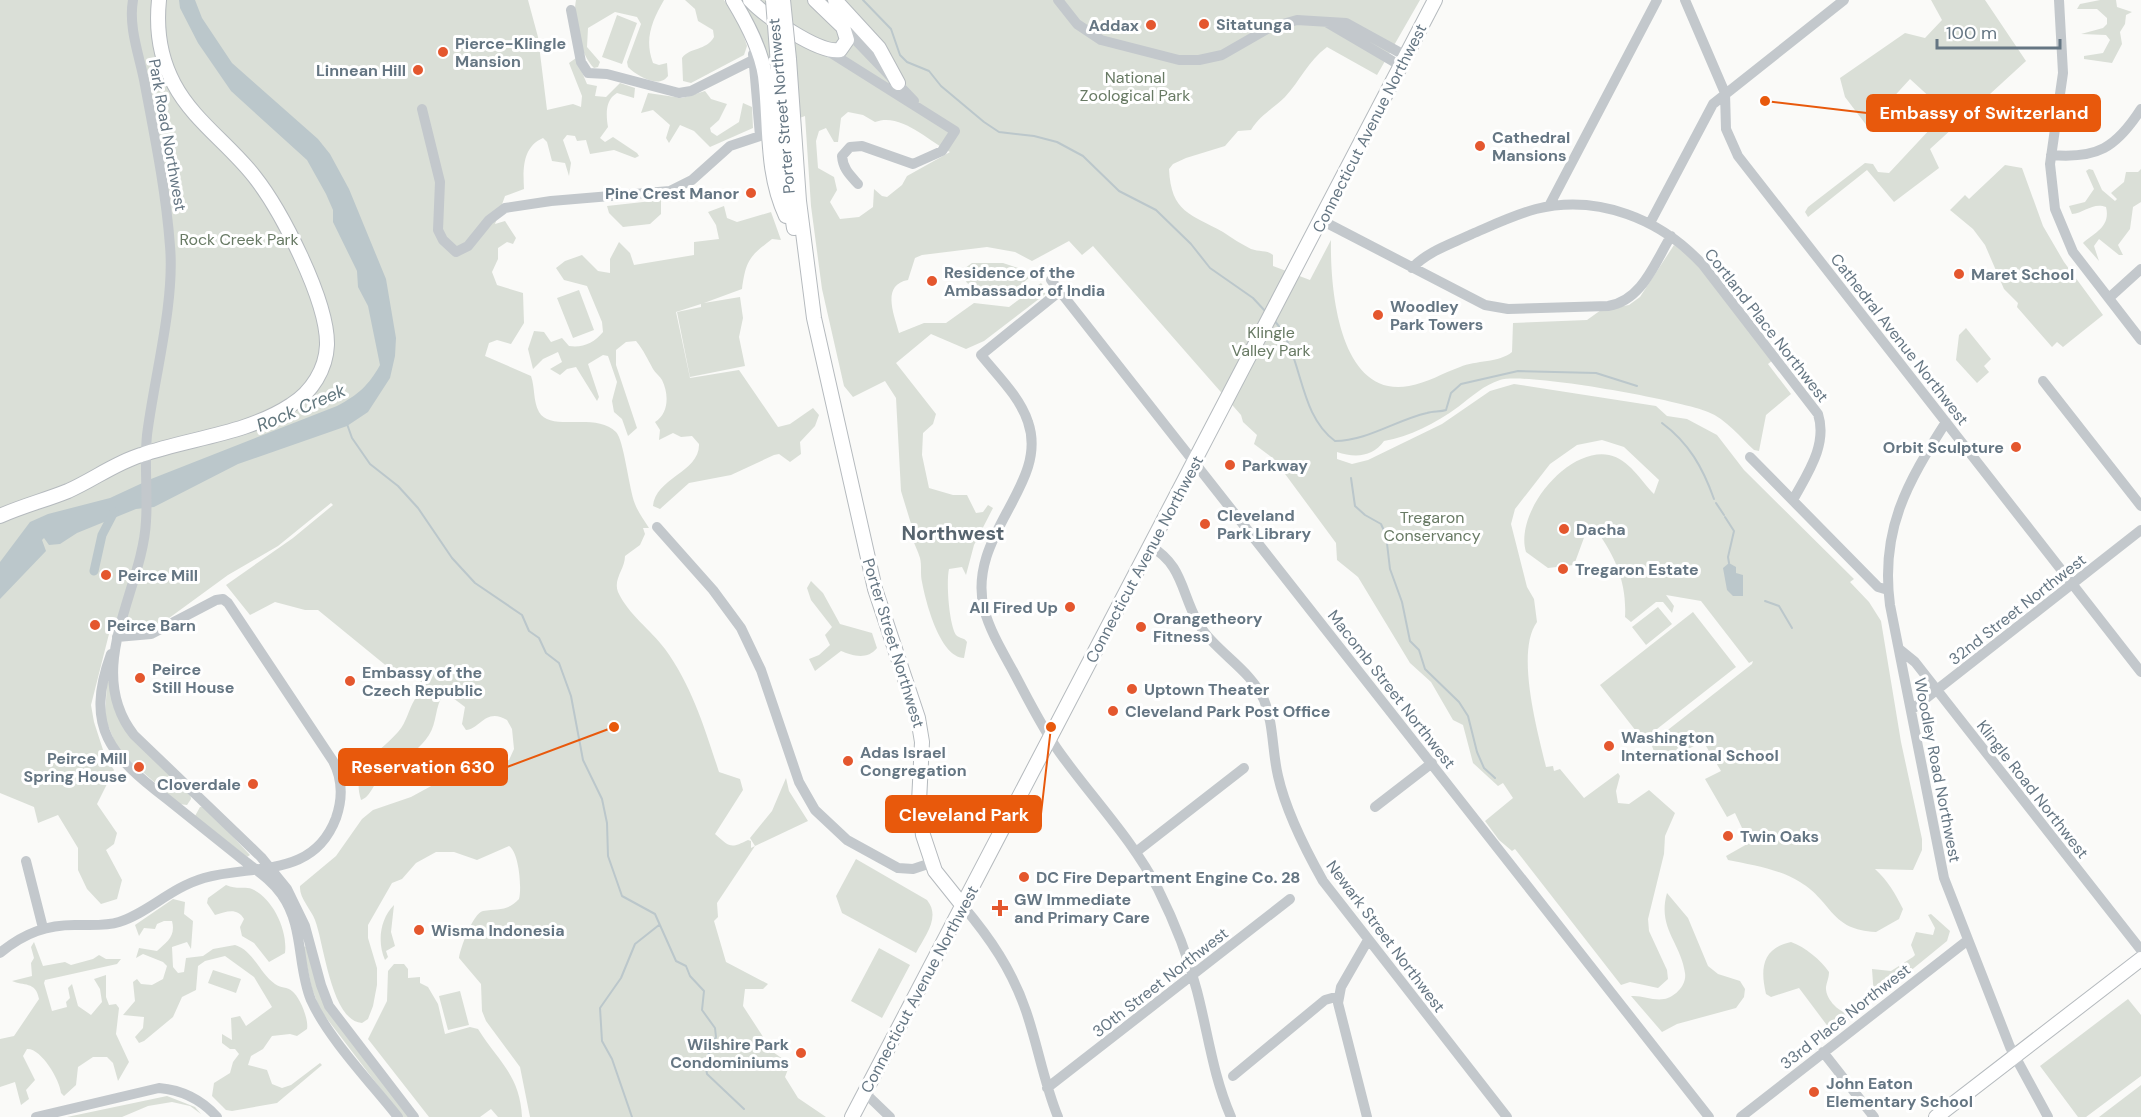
<svg xmlns="http://www.w3.org/2000/svg" width="2141" height="1117" font-family="'DM Sans',sans-serif">
<rect width="100%" height="100%" fill="#fafaf8"/>
<path fill="#dadfd7" fill-rule="evenodd" d="M0 0H528L538 37 547 110 573 104 581 107 582 96 569 63 576 58 587 84 597 86 595 96 606 97 620 83 635 88 634 98 617 93C605 100 606 115 608 127L600 138 605 142 613 137 637 153 639 156 635 158 614 150 590 154 586 140 577 141 575 136 567 135 563 140 571 163 569 176 565 163 552 161 547 142 543 138C522 147 523 170 524 189L505 196 495 224 505 221 516 238 513 244 507 242 498 248V259L492 272 497 285 523 293 524 323 511 344 497 340 489 343 485 356 531 376C535 387 533 401 539 412 551 433 595 411 616 432 624 440 629 489 635 504 638 512 644 520 649 528H643L645 534 640 545 625 556C625 569 613 579 618 592 628 614 651 630 665 649 692 686 705 729 719 772L740 779 743 790 715 834C730 847 730 849 748 840L751 841V848L755 846 750 838 772 811 786 778 789 791 808 821 755 846 717 903 718 917 714 921 726 962 768 984 763 989H745L743 1006 773 1052 790 1064 785 1077 798 1098 826 1117H530L520 1067 486 1021 482 1011 481 984 459 958C460 949 473 913 483 911 498 908 507 912 519 899 522 888 519 852 509 846L477 860 454 852H436L416 863 402 879 392 883 368 925V938L377 968V985L373 1006 368 1019 362 1023C331 1021 324 943 315 920 311 909 299 898 300 886L336 856 362 819 373 810 411 797 433 785 509 760 514 749 512 729 507 720C486 707 480 729 466 730L462 724 465 707 449 695H443C435 706 437 723 429 735 417 754 397 761 382 775 374 782 371 797 361 800 350 765 379 754 398 732 407 722 408 710 415 699 418 693 422 691 422 683L416 677 406 680 400 677 318 610H305L275 602 250 615 226 585 293 538 333 505 331 503 278 546 228 575 165 621 142 629 111 626 91 705 94 722 105 756 114 770 97 804 117 833 114 844 106 850 122 880 117 899 101 904 87 889 78 870V848L58 815 38 823 34 807 0 793Z
M576 0H664C652 21 644 39 653 63L659 65 667 63 668 76C659 89 637 76 628 67L627 62 641 24 637 17 615 12 588 28 587 47 600 62 598 67 594 68C580 54 572 20 576 0Z
M685 0H724L741 28 747 46 744 55 691 83 683 81 682 58C690 47 706 51 714 37L713 30 698 21 695 9Z
M738 0H1420L1377 75 1327 47C1308 61 1300 81 1285 97 1273 109 1260 115 1251 130L1238 131 1225 146 1186 158 1173 164 1169 169C1171 213 1191 214 1223 232 1232 238 1241 244 1251 249 1259 252 1268 250 1273 255V266L1310 280 1331 240C1330 285 1338 399 1409 386 1427 383 1443 373 1460 367 1476 360 1499 363 1512 352L1513 323 1587 320 1601 310 1629 305 1640 297 1674 245 1691 257 1773 360 1768 364 1791 394 1766 415 1759 451 1754 450C1740 437 1726 419 1708 412 1679 400 1526 372 1500 380 1484 385 1471 397 1458 407 1436 423 1409 437 1384 441 1373 457 1355 458 1337 452V459L1352 464 1368 460 1442 424 1490 391 1514 384 1656 406 1667 416 1687 419 1717 435 1744 470 1854 579 1850 582 1869 602 1881 621 1901 742 1922 839V850L1913 870 1875 869C1888 881 1895 893 1903 909L1899 919 1876 932C1830 930 1833 902 1800 882 1779 869 1752 865 1728 860L1726 856 1749 843 1735 813 1727 817 1705 779 1721 771 1703 741 1670 759 1656 757 1652 746 1655 740 1752 664 1753 661 1749 663 1701 601 1666 595 1674 606 1672 613 1663 602H1656L1631 622 1625 617C1627 584 1616 557 1596 530L1585 535 1574 565 1548 568 1526 552C1514 513 1567 447 1609 455 1629 459 1641 481 1654 494L1659 480 1624 447 1602 440 1577 445 1550 464 1515 509 1511 524 1527 587 1534 599 1537 622C1515 652 1538 733 1546 767L1553 766 1554 771 1560 769 1584 798 1618 773 1620 776 1616 791 1618 803 1629 804 1649 790 1675 813 1665 836 1664 854 1648 919 1649 931 1667 970 1668 979 1658 988 1630 982 1621 985 1515 849 1512 851 1499 840 1485 821 1513 798 1503 783 1498 786 1473 763 1463 725 1453 720 1431 682 1410 663 1358 577 1337 560 1336 543 1274 459 1254 444 1257 435 1243 422 1241 415 1093 246 1082 255 1069 241 1032 261 1015 252 987 247 922 255 915 258 908 280C881 285 894 314 899 333L924 323H946L974 303 1009 307 1041 283 1048 292 984 341 966 349 931 334 896 363 936 414 933 424 923 433 922 455 929 488 953 495H967L976 513 983 512 988 505 993 508 974 545 966 575 962 567 949 569C946 582 949 624 956 635 960 639 964 637 967 642L964 658C940 657 926 603 922 582 920 574 922 566 920 558 918 551 914 544 912 537L922 530 912 527 901 491 896 398 885 381 853 397 844 386 822 289 811 206 805 116 775 127ZM848 112 863 115 875 122C901 112 928 141 950 152L907 176 902 185 887 197 882 196 874 189 873 207 859 217 840 219 830 202 837 190 834 177 818 168 816 141 819 131 826 128 834 142H838L841 118Z
M1931 0H1985L2026 61 1930 149 1939 168 1894 202 1867 170 1808 217 1805 212 1808 207 1865 163 1873 164 1878 172 1889 173 1946 112 1910 79 1867 126 1845 97 1840 78 1905 33 1925 38 1942 20Z
M2100 0H2116L2117 7 2132 12 2126 15 2125 24 2120 32 2122 44 2112 63 2084 59V56L2103 53 2110 40 2106 35 2081 34 2103 28 2107 24V18L2097 9H2077L2080 4Z
M617 15 637 23 622 64 602 57Z
M705 91 711 99 727 104 719 120 710 128 711 132 717 136 739 122 743 103 752 107 753 128 710 147 694 131 680 125 669 143 666 138 670 125 653 110 641 113 648 93 682 98Z
M2005 165 2022 168 2043 226 2064 262 2103 315 2063 347 2057 342 2052 347 2017 307 2018 303 2004 289 1985 245 1973 229 1950 210 1965 195 1969 199Z
M2089 169 2093 170 2102 190 2115 201 2117 199 2111 193 2124 182 2126 172H2138L2141 169V202L2133 207 2130 229 2118 245 2123 255H2119L2099 239 2094 246 2099 261 2083 243C2094 233 2111 227 2106 207 2093 202 2084 213 2072 214L2069 206 2085 202 2094 189 2086 171Z
M661 200V214L650 224 623 227 609 213 607 206Z
M724 206 727 218 737 222 771 212 781 240 772 239C749 257 746 260 742 289L704 303 740 297 743 318 739 337 745 366 690 377 677 312 701 307V304L676 312 690 378 739 370 778 427 790 424 813 408 819 415 815 426 800 442 801 454 790 462 779 454 774 455 731 475 689 483 660 509 653 506C655 478 700 472 699 444L692 436 681 437 673 433 659 440 660 430 655 422C669 413 669 394 662 380 660 376 655 373 653 369 647 358 644 351 636 341L626 342 616 350V365L637 428 628 436 622 419 614 412 612 401 617 382 608 356 603 355 588 364 599 397 597 401 576 367 567 369 560 375 550 369 562 362 558 352 543 359 533 369 528 349 534 331 544 332 551 342 562 338 569 346C583 348 594 343 603 332L602 322 587 286 564 280 556 268 565 261 582 255 598 271 610 273V259L619 242 630 253 634 265 694 255V242L719 239 716 225 708 212Z
M972 263H1003L1027 271 1029 278 1005 297C995 296 976 288 967 283L961 271Z
M579 290 594 330 573 338 557 298Z
M1966 328 1991 359 1984 366 1989 372 1977 383 1956 360 1959 335Z
M811 581 823 593 840 624 872 633 877 648C867 661 851 655 841 651L815 671 809 659 819 655 830 645 825 635 832 627 811 600 807 588Z
M1658 607 1672 624 1646 645 1632 627Z
M1693 612 1736 667 1643 740 1600 685Z
M111 680 119 714 190 792 191 799 187 805 179 804 118 750 105 718 107 682Z
M200 807H205L250 855 247 857 195 816Z
M856 859 927 900C941 917 925 936 916 953L842 913 836 896Z
M226 885C237 890 244 886 252 889 273 898 288 931 285 953L269 962 254 943 242 936 240 927 244 919C237 907 226 912 215 915L207 903 208 898Z
M1667 893 1688 918 1708 966 1718 974 1740 981 1745 989 1744 997 1736 1008 1677 1024 1662 1032 1631 996C1642 995 1653 1001 1664 999 1675 997 1687 985 1685 973 1681 943 1657 928 1667 893Z
M173 899 185 902 184 914 193 921 191 949 187 942 172 947 173 967 178 973 184 972 186 958 203 956 213 949 235 945C253 950 260 974 275 984 280 988 288 987 292 991 300 997 309 1020 307 1029L297 1036 290 1034 272 1036 263 1049 251 1056 248 1065 267 1070 272 1084 282 1088 291 1085 320 1063 322 1065 277 1103 232 1111 226 1110 212 1096 214 1083 230 1073 233 1062 239 1054 235 1049H230L222 1043V1034L232 1040 231 1018 240 1016 246 1026 272 1007 254 977 225 956 205 961 198 966 196 990 182 997 173 1017 144 1041 139 1043 135 1037 143 1028 144 1017 123 1015 135 1001 133 982 137 979 141 984 152 985 163 979 167 966 163 962 143 954 136 958 139 948 157 951C167 942 176 936 172 921H164L157 924 155 929 144 928 139 936 135 925Z
M394 905 391 932 395 946 386 951 388 957 385 960C377 942 380 919 394 905Z
M1931 914 1950 931 1947 941 1871 1003 1874 997 1872 969 1891 971 1913 957 1915 955 1911 945 1916 932 1933 935 1935 928 1928 915Z
M34 942 43 966 65 962 71 965 93 959 99 955 106 959H121L117 964 45 980 44 983 52 1011 67 1007 66 1002 70 998 68 988 72 984 78 1006 91 1015 102 1002 100 989 94 979 106 975V997L109 1005 116 1004 119 1008 116 1034 129 1062 118 1081 113 1063 107 1057H93L78 1067 76 1085 64 1096 61 1093C60 1080 41 1048 27 1049L23 1056 35 1080 26 1090 29 1099 21 1105 15 1082 0 1087V1039L14 1036 39 999C36 981 23 986 12 981L32 976 31 963 34 958 31 947Z
M1791 942C1805 947 1821 960 1829 972 1829 978 1827 981 1826 987 1825 999 1840 1014 1852 1014L1853 1017 1832 1032 1799 988 1771 997 1766 994C1760 969 1762 948 1791 942Z
M308 946 319 987 413 1117H402L321 1011 312 989 303 947Z
M879 948 910 965 882 1018 851 1001Z
M394 964H404L408 969V978L420 977V983L428 987 438 1004 445 1034 470 1027 478 1029C498 1061 520 1075 522 1117H498L491 1109 480 1117H429L368 1039 387 1001 388 971Z
M213 970 241 979 236 993 208 983Z
M460 991 469 1025 448 1030 439 996Z
M2128 999 2141 1015V1076L2086 1117H2078L2040 1066Z
M2141 1085V1117H2099Z
M167 1096 195 1107 201 1114 190 1106 172 1102 148 1106 122 1117H67Z"/>
<path fill="#bbc7cb" d="M179 0H195L202 18 232 63 318 139 330 154 349 189 386 279 396 338 395 356 390 378 368 412 347 426 238 464 154 507 136 509 77 533 60 544 49 545 44 538 42 540 46 551 0 599V562L30 522 48 514 110 498 151 479 337 406C358 395 369 385 380 365L368 306 358 287 357 271 333 222V210L326 194 307 160 231 91 198 43 180 8Z
M1729 563 1736 567V573L1743 575V596H1733L1727 590 1723 568Z"/>
<g fill="none" stroke-linecap="round" stroke-linejoin="round">
<path stroke="#bbc7cb" stroke-width="2" d="M863 0 891 29 900 55 907 62 929 71 941 86 984 122 999 132 1034 136 1057 142 1083 156 1119 191 1156 210 1191 244 1210 268 1253 298 1266 312
M1274 320C1304 355 1297 413 1335 441 1367 441 1396 420 1427 413 1433 411 1440 412 1446 410L1451 393 1461 384 1518 371 1596 373 1637 386
M1662 423C1689 443 1703 468 1714 499
M347 424 352 438 370 464 398 486 418 508 452 558 475 583 522 615 529 631 539 638 546 653 559 663 571 696 583 760 602 799 607 823 608 856 622 896 655 914 676 961 686 966 690 976 704 991 702 1010 715 1028 716 1037 705 1062 707 1074 744 1109
M1351 478 1355 506 1365 515 1381 524 1386 535 1390 569 1402 602 1410 641 1419 650 1425 669 1459 702 1468 716 1477 752 1484 768 1495 778
M1716 503 1724 515
M1725 517 1734 531 1728 557 1729 563
M1765 601 1779 606 1792 628
M632 1117 612 1059 602 1041 600 1008 621 978 635 944 659 925"/>
<path stroke="#bbc7cb" stroke-width="9" d="M94 571 102 535 114 512"/>
<defs>
<path id="major" d="M733 0C747 23 761 49 765 76 771 124 765 171 786 216
M750 0C765 16 819 54 840 50L847 40 843 27 815 0
M835 0 879 48 898 83
M777 51 782 148 794 228
M789 59 799 201 814 318 875 589 918 718 922 742 919 802 923 835 935 871 963 906
M0 516C22 506 46 500 68 491 93 480 115 463 141 455 190 438 247 434 291 405 312 392 326 369 327 345 328 301 281 210 254 176 229 144 193 120 174 84 160 58 156 29 159 0
M852 1117 1435 0
M1936 1117 2141 959"/>
</defs>
<use href="#major" stroke="#b5babe" stroke-width="16"/>
<path stroke="#c3c8cc" stroke-width="10" d="M133 0C128 28 140 57 145 85 155 138 166 192 170 246 175 303 154 378 147 435 144 464 148 492 146 521 143 589 82 669 134 735L261 857 287 889 305 926 321 985 329 1006 414 1117
M1058 0 1077 24 1101 40 1179 60H1199L1222 55 1269 28 1297 20 1346 23 1406 56
M1685 0 1725 93 1726 129 1738 156 2141 672
M2059 0 2063 73 2050 164 2055 209 2073 252 2141 340
M571 10 581 62 588 73 607 74 679 93 691 91 751 61
M1326 22 1401 66
M843 27 914 101
M828 51 955 131 942 151 913 164 862 146 850 147 842 156C843 169 850 175 858 184
M753 54 760 136
M422 109 440 182 438 230 443 240 456 252 468 246 489 220 505 208 551 201 670 191 692 180 730 146 760 136 776 135
M2051 155C2097 159 2116 148 2141 109
M1549 206 1657 0
M1321 220 1485 305 1508 309 1608 306C1642 301 1655 262 1671 236
M1650 223 1713 104 1844 0
M1412 268C1428 251 1451 244 1472 234 1493 225 1514 215 1536 209 1598 194 1661 219 1703 265L1818 414C1828 445 1807 474 1793 500
M1051 280 1709 1117
M1060 291 981 355C997 375 1020 397 1028 422 1050 485 966 534 984 609 990 631 1002 651 1013 671 1028 699 1042 728 1060 753 1093 799 1132 839 1158 889 1174 921 1188 956 1197 991 1208 1033 1213 1076 1231 1117
M2109 298 2141 269
M2043 381 2141 506
M1946 422C1907 483 1880 530 1890 605L1944 878 2010 1047 2048 1117
M1750 457 1878 587 1888 590
M657 527 713 590 741 628 761 670 799 782 815 810 847 840 898 868 913 869 931 863
M1150 546C1182 564 1181 591 1197 621 1214 652 1249 667 1264 700 1274 725 1272 751 1278 776 1286 812 1305 849 1323 881L1507 1117
M1899 649 1915 662 2141 950
M111 654C84 728 111 756 167 799 192 819 217 839 242 859 256 870 272 880 282 895 304 926 297 966 311 1000 328 1038 371 1083 398 1117
M1911 710 2141 530
M1375 807 1432 763
M1136 852 1244 768
M26 861 43 928
M963 906C990 938 1012 970 1026 1011 1038 1046 1044 1083 1058 1117
M0 953C24 933 48 924 79 925 92 925 107 926 119 922 148 913 170 888 204 878 253 864 313 879 336 818 343 798 343 780 333 761L228 603 223 599 216 600 151 634 117 637
M1823 1052 1874 1117
M1233 1076 1325 1000 1339 996
M1047 1088 1290 899
M865 1093 890 1117
M36 1117 159 1088C182 1090 201 1099 217 1117
M1367 1117 1338 1003 1341 987 1368 940
M1741 1117 1968 940"/>
<use href="#major" stroke="#fff" stroke-width="14"/>
<defs>
<path id="major-bridge" d="M773 0 777 51
M783 0 789 59"/>
</defs>
<use href="#major-bridge" stroke="#b5babe" stroke-width="16" stroke-linecap="butt"/>
<use href="#major-bridge" stroke="#fff" stroke-width="14"/>
</g>
<g fill="#e4572e" stroke="#fff" stroke-width="2">
<circle cx="1204" cy="24" r="6"/>
<circle cx="1151" cy="25" r="6"/>
<circle cx="443" cy="52" r="6"/>
<circle cx="418" cy="70" r="6"/>
<circle cx="1480" cy="146" r="6"/>
<circle cx="751" cy="193" r="6"/>
<circle cx="1959" cy="274" r="6"/>
<circle cx="932" cy="281" r="6"/>
<circle cx="1378" cy="315" r="6"/>
<circle cx="2016" cy="447" r="6"/>
<circle cx="1230" cy="465" r="6"/>
<circle cx="1205" cy="524" r="6"/>
<circle cx="1564" cy="529" r="6"/>
<circle cx="1563" cy="569" r="6"/>
<circle cx="106" cy="575" r="6"/>
<circle cx="1070" cy="607" r="6"/>
<circle cx="95" cy="625" r="6"/>
<circle cx="1141" cy="627" r="6"/>
<circle cx="140" cy="678" r="6"/>
<circle cx="350" cy="681" r="6"/>
<circle cx="1132" cy="689" r="6"/>
<circle cx="1113" cy="711" r="6"/>
<circle cx="1609" cy="746" r="6"/>
<circle cx="848" cy="761" r="6"/>
<circle cx="139" cy="767" r="6"/>
<circle cx="253" cy="784" r="6"/>
<circle cx="1728" cy="836" r="6"/>
<circle cx="1024" cy="877" r="6"/>
<path d="M997 899h6v6h6v6h-6v6h-6v-6h-6v-6h6z"/>
<circle cx="419" cy="930" r="6"/>
<circle cx="801" cy="1053" r="6"/>
<circle cx="1814" cy="1092" r="6"/>
</g>
<g text-anchor="middle" stroke-width="6" stroke-linejoin="round" paint-order="stroke">
<g font-size="16" font-weight="bold" fill="#657683" stroke="#fff" text-anchor="start">
<text x="1216" y="30">Sitatunga</text>
<text x="1139" y="31" text-anchor="end">Addax</text>
<text x="455" y="49">Pierce-Klingle<tspan x="455" dy="18">Mansion</tspan></text>
<text x="406" y="76" text-anchor="end">Linnean Hill</text>
<text x="1492" y="143">Cathedral<tspan x="1492" dy="18">Mansions</tspan></text>
<text x="739" y="199" text-anchor="end">Pine Crest Manor</text>
<text x="944" y="278">Residence of the<tspan x="944" dy="18">Ambassador of India</tspan></text>
<text x="1971" y="280">Maret School</text>
<text x="1390" y="312">Woodley<tspan x="1390" dy="18">Park Towers</tspan></text>
<text x="2004" y="453" text-anchor="end">Orbit Sculpture</text>
<text x="1242" y="471">Parkway</text>
<text x="1217" y="521">Cleveland<tspan x="1217" dy="18">Park Library</tspan></text>
<text x="1576" y="535">Dacha</text>
<text x="1575" y="575">Tregaron Estate</text>
<text x="118" y="581">Peirce Mill</text>
<text x="1058" y="613" text-anchor="end">All Fired Up</text>
<text x="1153" y="624">Orangetheory<tspan x="1153" dy="18">Fitness</tspan></text>
<text x="107" y="631">Peirce Barn</text>
<text x="152" y="675">Peirce<tspan x="152" dy="18">Still House</tspan></text>
<text x="362" y="678">Embassy of the<tspan x="362" dy="18">Czech Republic</tspan></text>
<text x="1144" y="695">Uptown Theater</text>
<text x="1125" y="717">Cleveland Park Post Office</text>
<text x="1621" y="743">Washington<tspan x="1621" dy="18">International School</tspan></text>
<text x="860" y="758">Adas Israel<tspan x="860" dy="18">Congregation</tspan></text>
<text x="127" y="764" text-anchor="end">Peirce Mill<tspan x="127" dy="18">Spring House</tspan></text>
<text x="241" y="790" text-anchor="end">Cloverdale</text>
<text x="1740" y="842">Twin Oaks</text>
<text x="1036" y="883">DC Fire Department Engine Co. 28</text>
<text x="1014" y="905">GW Immediate<tspan x="1014" dy="18">and Primary Care</tspan></text>
<text x="431" y="936">Wisma Indonesia</text>
<text x="789" y="1050" text-anchor="end">Wilshire Park<tspan x="789" dy="18">Condominiums</tspan></text>
<text x="1826" y="1089">John Eaton<tspan x="1826" dy="18">Elementary School</tspan></text>
</g>
<g font-size="16" fill="#687a64" stroke="#fff">
<text x="1135" y="83">National<tspan x="1135" dy="18">Zoological Park</tspan></text>
<text x="239" y="245">Rock Creek Park</text>
<text x="1271" y="338">Klingle<tspan x="1271" dy="18">Valley Park</tspan></text>
<text x="1432" y="523">Tregaron<tspan x="1432" dy="18">Conservancy</tspan></text>
</g>
<g font-size="16" fill="#657683" stroke="#fff">
<text transform="translate(781 106) rotate(-95)" y="6">Porter Street Northwest</text>
<text transform="translate(1369 128) rotate(-63)" y="6">Connecticut Avenue Northwest</text>
<text transform="translate(168 135) rotate(80)" y="6">Park Road Northwest</text>
<text transform="translate(1767 325) rotate(52)" y="6">Cortland Place Northwest</text>
<text transform="translate(1900 339) rotate(52)" y="6">Cathedral Avenue Northwest</text>
<text transform="translate(1144 559) rotate(-62)" y="6">Connecticut Avenue Northwest</text>
<text transform="translate(2017 609) rotate(-38)" y="6">32nd Street Northwest</text>
<text transform="translate(894 643) rotate(73)" y="6">Porter Street Northwest</text>
<text transform="translate(1392 689) rotate(52)" y="6">Macomb Street Northwest</text>
<text transform="translate(1938 770) rotate(79)" y="6">Woodley Road Northwest</text>
<text transform="translate(2033 789) rotate(52)" y="6">Klingle Road Northwest</text>
<text transform="translate(1386 936) rotate(53)" y="6">Newark Street Northwest</text>
<text transform="translate(1160 982) rotate(-38)" y="6">30th Street Northwest</text>
<text transform="translate(919 989) rotate(-62)" y="6">Connecticut Avenue Northwest</text>
<text transform="translate(1845 1016) rotate(-38)" y="6">33rd Place Northwest</text>
</g>
<g font-size="18" font-style="italic" fill="#60757c" stroke="#fff">
<text transform="translate(301 408) rotate(-23)" y="6">Rock Creek</text>
</g>
<g font-size="20" font-weight="bold" fill="#57646e" stroke="#fff">
<text x="953" y="540">Northwest</text>
</g>
</g>
<path fill="none" stroke="#e8590c" stroke-width="2" d="M1765 101L1867 113M614 727L507 767M1051 727L1041 814"/>
<g fill="#e8590c" stroke="#fff" stroke-width="2">
<circle cx="1765" cy="101" r="6"/>
<circle cx="614" cy="727" r="6"/>
<circle cx="1051" cy="727" r="6"/>
</g>
<g fill="#e8590c" stroke="#e8590c" stroke-width="2">
<rect x="1867" y="95" width="233" height="36" rx="6"/>
<rect x="339" y="749" width="168" height="36" rx="6"/>
<rect x="886" y="796" width="155" height="36" rx="6"/>
</g>
<g font-size="18" text-anchor="middle" font-weight="bold" fill="#fff">
<text x="1984" y="119">Embassy of Switzerland</text>
<text x="423" y="773">Reservation 630</text>
<text x="964" y="821">Cleveland Park</text>
</g>
<path d="M1937 39v9h123v-9" fill="none" stroke="#657683" stroke-width="3"/>
<text x="1946" y="39" font-size="18" fill="#657683" stroke="#ffffff" stroke-width="4.5" paint-order="stroke">100 m</text>
</svg>
